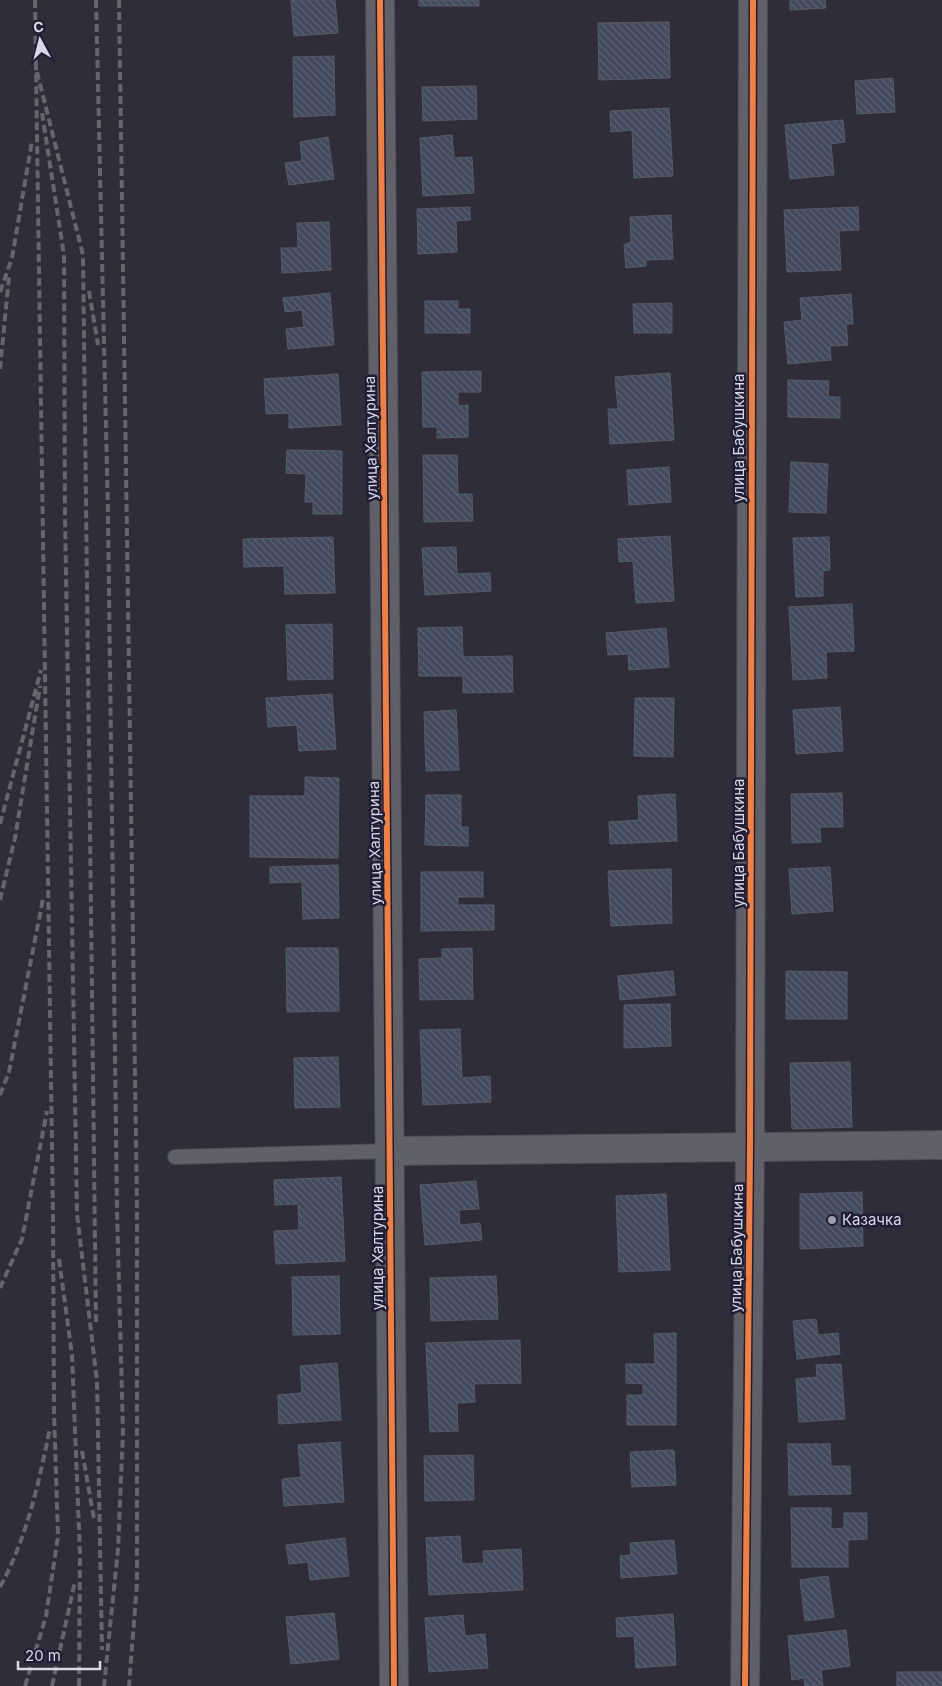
<svg xmlns="http://www.w3.org/2000/svg" width="942" height="1686" font-family="Inter,sans-serif">
<defs>
<pattern id="building-back-hatch" width="6" height="6" patternUnits="userSpaceOnUse" patternTransform="scale(1.25)"><rect width="6" height="6" fill="#41495c"/><path d="M-1 5l2 2M0 0l6 6M5-1l2 2" fill="none" stroke="#5c6373"/></pattern>
</defs>
<rect width="100%" height="100%" fill="#2e2d39"/>
<path fill="url(#building-back-hatch)" stroke="#595c67" d="M291 0H335L338 33 294 36Z
M419 0H479V6H419Z
M790 0H825L826 8 790 10Z
M669 22 670 78 599 80 598 23Z
M334 56 335 115 294 117 293 57Z
M893 78 895 112 857 114 855 81Z
M476 86 477 119 423 121 422 87Z
M669 108 673 176 634 178 632 130 611 132 610 111Z
M843 120 845 142 831 144 834 175 790 179 785 125Z
M452 135 454 158 472 157 474 193 423 196 420 138Z
M328 137 334 179 289 185 285 163 302 161 300 142Z
M470 207V220L456 221 457 252 418 254 417 209Z
M858 207 859 230 839 231 841 270 787 272 784 210Z
M671 215 673 259 646 260V266L626 268 624 245 631 242 630 217Z
M329 222 331 270 282 273 281 248H298L297 223Z
M330 293 334 345 288 349 286 329 304 327 302 310 285 312 283 298Z
M851 294 853 324H846L848 345 830 346 831 360 788 364 784 322 802 320 800 298Z
M425 301H458V309H470V333H425Z
M672 303V333H634L633 304Z
M481 371V392H458V406L468 405V437L437 438V427H423L422 372Z
M670 373 674 440 610 444 608 409H618L615 377Z
M338 374 341 425 289 428V413L266 414 264 379Z
M788 380 829 381 828 397H840V418L788 417Z
M287 450 342 451V514H313V502H305L306 474 286 473Z
M423 455H457L458 494H472L473 521 424 522Z
M791 462 828 464 826 513 789 512Z
M669 467 671 502 629 505 627 470Z
M670 536 674 601 636 603 633 561 619 562 618 539Z
M333 537 335 593 285 594 284 566 244 567 243 539Z
M829 537 830 570 823 571V596L796 597 793 538Z
M456 547 457 574 490 573 491 591 425 595 422 548Z
M852 604 854 651 826 652 827 678 793 680 789 607Z
M332 624 333 679 288 680 286 625Z
M462 627 463 657 512 656 513 692 463 693V676H419L418 628Z
M666 628 669 667 629 670 628 654 608 655 606 633Z
M332 694 336 749 299 751 297 725 268 727 266 698Z
M635 698H674L673 757 634 756Z
M840 707 843 751 796 754 793 710Z
M456 710 459 770 426 771 424 712Z
M305 777 339 778 338 858 250 857V796H305Z
M842 793 843 827H820L821 842 792 843 791 794Z
M675 794 677 841 610 844 609 822 639 820 638 796Z
M426 795H461V827H468V846L425 845Z
M338 865 339 918 303 919 302 882 270 883V867Z
M830 867 833 911 792 914 789 869Z
M671 869 672 923 611 926 608 871Z
M421 872H483V897H458V905H494V930L421 931Z
M286 948H338L339 1011 287 1012Z
M472 948 473 999 420 1000 419 959 442 958V949Z
M673 971 675 995 620 1000 618 976Z
M786 971 847 972V1019H786Z
M670 1004 671 1046 624 1048V1005Z
M460 1029 462 1078 490 1076 491 1102 423 1105 420 1030Z
M338 1057 340 1107 295 1108 294 1058Z
M850 1062 852 1127 792 1129 790 1063Z
M341 1177 345 1261 276 1264 274 1231 299 1230 298 1204 275 1205 274 1180Z
M476 1181 479 1209 459 1210 460 1225 480 1223 482 1240 425 1245 420 1185Z
M862 1192 863 1246 800 1249V1194Z
M666 1194 670 1270 619 1272 616 1196Z
M339 1276 340 1334 293 1335 292 1277Z
M496 1276 498 1319 431 1321 430 1278Z
M816 1319 818 1335 838 1333 840 1354 797 1359 793 1321Z
M676 1333V1425H627V1395H643V1384L626 1383V1364H655L654 1334Z
M520 1340 521 1383 474 1384 475 1402 457 1403 458 1431 430 1432 426 1343Z
M337 1363 341 1420 279 1424 278 1395 302 1393 300 1366Z
M841 1364 845 1419 799 1422 796 1379 817 1377 816 1365Z
M340 1442 344 1502 284 1506 282 1479 301 1477 298 1445Z
M788 1444H830L831 1466H850L851 1494 789 1495Z
M674 1450 676 1485 632 1487 630 1452Z
M473 1455 474 1500 425 1501 424 1456Z
M791 1508H831V1529L844 1528V1513H867V1539L848 1540V1567H792Z
M460 1536 462 1564 484 1563 483 1551 521 1549 523 1590 429 1595 426 1538Z
M345 1538 349 1576 310 1580 308 1562 289 1564 286 1545Z
M674 1540 677 1574 621 1578 620 1556 631 1555 630 1543Z
M828 1576 834 1617 805 1621 800 1580Z
M334 1613 339 1659 291 1664 286 1617Z
M673 1614 676 1665 636 1668 634 1636 617 1637 616 1618Z
M463 1615 465 1636 485 1634 488 1668 429 1672 425 1618Z
M846 1630 850 1666 821 1670 823 1686H805L804 1678 792 1680 788 1636Z
M897 1672H942V1686H897Z"/>
<g fill="none" stroke-linecap="round" stroke-linejoin="round">
<defs>
<path id="service" d="M175 1157 390 1151"/>
<path id="minor" d="M380 0 394 1686
M390 1151 942 1145"/>
<path id="tertiary" d="M745 1686 750 1147 753 0"/>
</defs>
<use href="#service" stroke="#4a4954" stroke-width="16"/>
<use href="#minor" stroke="#4a4954" stroke-width="30"/>
<use href="#tertiary" stroke="#4a4954" stroke-width="30"/>
<use href="#service" stroke="#606069" stroke-width="14"/>
<use href="#minor" stroke="#606069" stroke-width="28"/>
<use href="#tertiary" stroke="#606069" stroke-width="28"/>
<path stroke="#65646f" stroke-width="4" stroke-dasharray="8 4" stroke-linecap="butt" d="M35 0 36 68 83 255 96 1324
M96 0 108 513 117 1210 123 1432 118 1549 104 1686
M119 0 137 1208V1583L129 1686
M42 113 64 255 65 516 77 1214 97 1381 102 1650
M89 291 98 345
M0 292 12 258 32 141
M0 369 9 277
M0 824 41 670
M0 900 15 838 40 686
M0 1095 9 1072 43 899
M59 1259 72 1355 80 1554 79 1686
M0 1288 22 1239 47 1111
M82 1451 94 1519
M0 1587C27 1538 39 1482 50 1428
M25 1686 46 1616 58 1536 54 1411 53 1215 36 68
M52 1686 75 1581"/>
<defs>
<path id="cycleway" d="M380 0 394 1686
M745 1686 750 1147 753 0"/>
</defs>
<use href="#cycleway" stroke="#201e34" stroke-width="9"/>
<use href="#cycleway" stroke="#f27e40" stroke-width="6"/>
</g>
<circle fill="#9e9dab" stroke="#201e34" stroke-width="2" cx="832" cy="1220" r="5"/>
<g text-anchor="middle" stroke-width="5" stroke-linejoin="round" paint-order="stroke">
<g font-size="15" fill="#dad9e8" stroke="#201e34">
<text transform="translate(371 438) rotate(-91)" y="5">улица Халтурина</text>
<text transform="translate(739 438) rotate(-90)" y="5">улица Бабушкина</text>
<text transform="translate(375 843) rotate(-91)" y="5">улица Халтурина</text>
<text transform="translate(739 843) rotate(-90)" y="5">улица Бабушкина</text>
<text transform="translate(378 1248) rotate(-90)" y="5">улица Халтурина</text>
<text transform="translate(737 1248) rotate(-89)" y="5">улица Бабушкина</text>
</g>
<g font-size="15" fill="#dad9e8" stroke="#201e34" text-anchor="start">
<text x="842" y="1225">Казачка</text>
</g>
</g>
<g transform="translate(40 40) rotate(353)" stroke="#201e34" stroke-width="4" paint-order="stroke">
<path d="M0-4L9 19L0 12L-9 19Z" fill="#dad9e8"/>
<text y="-8" font-size="14" font-weight="bold" text-anchor="middle" fill="#dad9e8">С</text>
</g>
<path d="M18 1661v8h82v-8" fill="none" stroke="#dad9e8" stroke-width="2.5"/>
<text x="25" y="1661" font-size="15" fill="#dad9e8" stroke="#201e34" stroke-width="4" paint-order="stroke">20 m</text>
</svg>
